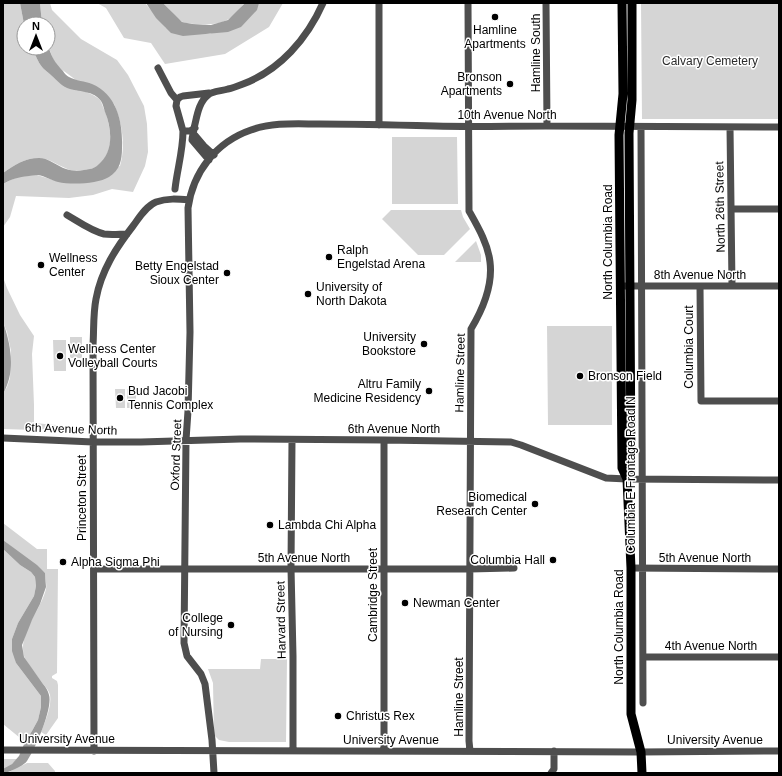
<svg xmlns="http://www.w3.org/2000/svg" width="782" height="776" font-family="Arial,sans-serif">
<rect width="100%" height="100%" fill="#fff"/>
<path fill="#d5d5d5" d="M3 3H20L24 24V48H33C35 55 38 62 42 67 48 75 75 88 84 91 90 94 95 95 100 100 102 103 103 108 105 111 111 128 115 151 99 165 95 169 91 169 85 170 80 170 75 171 70 170 60 167 50 158 39 158 24 158 15 165 3 173Z
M40 3H50L52 10 81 39 117 60 128 75 144 106 147 124 148 152 145 166 133 192 112 189 93 195 69 198 16 196 10 217 3 227V184L17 177 37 175 60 182 120 166C126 145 122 123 114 104L76 80 57 66 53 59 48 45V24H42Z
M97 3H145L166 28 210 34 259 3H283L269 27 225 54 165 64 151 43 124 38 106 8Z
M163 3H244C231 22 221 25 199 24 194 24 188 24 183 22 179 21 168 7 163 3Z
M641 3H779V119H642Z
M392 137H457L458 204H392Z
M391 210H461L463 217 470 229 444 255H418L382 219Z
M476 241 481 255V262H455Z
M3 277 7 288 20 315 34 336 32 354 34 405V423L56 425V428L34 430 3 429V394L7 387 10 378 11 351 7 332 3 322Z
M547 326H612V425H548Z
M70 337H82V358H70Z
M53 340H66V371H54Z
M115 389H125V408H116Z
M127 389H136V408H127Z
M3 523 37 549H47V569H58L57 673 52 676V678L57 681 58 685V718L46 735 41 732C45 722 52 706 50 695 49 691 46 687 43 684 39 678 26 662 24 656 18 634 41 610 46 589 47 584 45 578 45 573L3 540Z
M3 549 20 565 31 572 35 577 36 586 34 596 18 623 12 639 16 663 41 696V707L38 720 32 731 25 742 3 724Z
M261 659H287L286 742H229L219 740 214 735 213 683 208 669H260Z
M3 759H17L12 764 3 770Z
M27 763H48L55 771V773H7Z"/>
<path fill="#9c9c9c" d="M20 3H40L42 24H24Z
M146 3H163L182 22 192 24 211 25 228 20 245 3H259L257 10 241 27 228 32 183 36 171 33 156 18Z
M48 45C51 56 55 63 63 71 64 73 67 76 69 77 76 81 85 81 92 84 118 95 123 124 122 148 122 160 120 170 109 177 98 184 71 185 58 182 51 180 45 176 38 175 35 175 32 176 29 176 18 177 12 179 3 184V173C15 165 24 158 39 158 49 158 57 166 66 169 72 171 78 171 84 170 90 169 94 169 98 165 114 152 112 129 105 112 104 109 103 104 101 101 94 91 81 92 70 89 62 87 58 81 51 75 48 72 44 70 42 67 38 62 35 55 33 48H48Z
M3 322C11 345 16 371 3 394V366L4 363 3 359Z
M3 540 37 565 45 573 46 587 40 604 32 620 22 645 24 657 43 684C46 687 48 691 49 695 53 708 35 750 27 761 24 766 8 773 3 773V769L12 764 19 756 25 742 32 731 38 720 41 707V696L16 663 12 651V639L18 623 34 596 36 586 35 577 31 572 20 565 3 549Z"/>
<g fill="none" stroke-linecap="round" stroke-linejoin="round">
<path stroke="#4e4e4e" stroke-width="7" d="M379 3V125
M468 3 469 211C478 227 488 244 490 262 493 286 483 309 471 329L469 741 470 751
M546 3 547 126
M158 68 171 93 177 100
M641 127 643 703
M730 127 732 286
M183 131 176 106 177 100 180 97 183 96 209 93
M193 133 204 146 214 155
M209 160 192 140C192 136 194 133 194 128 197 117 198 103 208 95 212 91 222 91 228 89 233 88 238 86 243 84 280 70 307 39 323 3
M175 189C177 170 183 151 183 131H190L195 128
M731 209H779
M67 215C79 222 91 231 104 234 112 235 120 234 127 234
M620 286H779
M700 286 701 401H779
M3 438 93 442H141L240 439 384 440 511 442 521 445 606 478 627 479 779 480
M292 440 291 568 293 656V751
M384 440V751
M631 568 779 569
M94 569H470L514 568
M643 657H779
M3 750 641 752 779 751
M94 751 93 345C94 330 93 314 96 299 101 271 116 248 133 226 139 218 146 206 156 202 167 198 178 199 189 200
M214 773 212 740 205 684 201 674 187 656 184 643 186 440 188 411 190 332 188 208C193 172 216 142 251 130 273 122 297 124 320 124 358 124 397 125 435 126 472 127 509 126 546 126 624 126 701 127 779 127
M551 773 554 769V751"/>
<path stroke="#000" stroke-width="9" d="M622 3 623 94 619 135 622 468 627 479
M632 3V100L629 133 631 470 627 479 631 568V714L641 752 642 773"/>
</g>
<g fill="#000" stroke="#fff" stroke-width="1.5">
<circle cx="495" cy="17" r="4"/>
<circle cx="510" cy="84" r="4"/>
<circle cx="329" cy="257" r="4"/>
<circle cx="41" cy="265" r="4"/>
<circle cx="227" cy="273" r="4"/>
<circle cx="308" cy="294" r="4"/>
<circle cx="424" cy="344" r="4"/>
<circle cx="60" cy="356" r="4"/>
<circle cx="580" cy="376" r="4"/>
<circle cx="429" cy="391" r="4"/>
<circle cx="120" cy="398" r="4"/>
<circle cx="535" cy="504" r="4"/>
<circle cx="270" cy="525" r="4"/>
<circle cx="553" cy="560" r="4"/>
<circle cx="63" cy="562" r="4"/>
<circle cx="405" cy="603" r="4"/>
<circle cx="231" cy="625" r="4"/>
<circle cx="338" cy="716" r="4"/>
</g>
<g text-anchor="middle" stroke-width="3" stroke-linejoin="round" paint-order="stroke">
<g font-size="12" fill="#000" stroke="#fff" text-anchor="start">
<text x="495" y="34" text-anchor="middle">Hamline<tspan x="495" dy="14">Apartments</tspan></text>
<text x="502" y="81" text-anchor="end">Bronson<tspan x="502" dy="14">Apartments</tspan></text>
<text x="337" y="254">Ralph<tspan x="337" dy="14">Engelstad Arena</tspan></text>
<text x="49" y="262">Wellness<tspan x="49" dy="14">Center</tspan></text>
<text x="219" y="270" text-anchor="end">Betty Engelstad<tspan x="219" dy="14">Sioux Center</tspan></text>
<text x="316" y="291">University of<tspan x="316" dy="14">North Dakota</tspan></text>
<text x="416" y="341" text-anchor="end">University<tspan x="416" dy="14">Bookstore</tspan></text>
<text x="68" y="353">Wellness Center<tspan x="68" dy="14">Volleyball Courts</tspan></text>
<text x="588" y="380">Bronson Field</text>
<text x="421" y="388" text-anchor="end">Altru Family<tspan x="421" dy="14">Medicine Residency</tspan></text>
<text x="128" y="395">Bud Jacobi<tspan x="128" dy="14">Tennis Complex</tspan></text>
<text x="527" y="501" text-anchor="end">Biomedical<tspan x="527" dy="14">Research Center</tspan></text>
<text x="278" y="529">Lambda Chi Alpha</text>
<text x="545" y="564" text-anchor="end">Columbia Hall</text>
<text x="71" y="566">Alpha Sigma Phi</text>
<text x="413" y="607">Newman Center</text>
<text x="223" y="622" text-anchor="end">College<tspan x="223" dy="14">of Nursing</tspan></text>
<text x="346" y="720">Christus Rex</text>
</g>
<g font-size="12" fill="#000" stroke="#fff">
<text transform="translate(536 53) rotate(-90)" y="4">Hamline South</text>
<text x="507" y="119">10th Avenue North</text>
<text transform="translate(720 207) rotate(-91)" y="4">North 26th Street</text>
<text transform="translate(608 242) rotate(-90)" y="4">North Columbia Road</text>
<text x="700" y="279">8th Avenue North</text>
<text transform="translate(689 347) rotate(-90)" y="4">Columbia Court</text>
<text transform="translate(460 373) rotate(-89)" y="4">Hamline Street</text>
<text transform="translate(71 429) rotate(2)" y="4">6th Avenue North</text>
<text x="394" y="433">6th Avenue North</text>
<text transform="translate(176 455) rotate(-88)" y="4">Oxford Street</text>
<text transform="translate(631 475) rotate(-90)" y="4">Columbia E Frontage Road N</text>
<text transform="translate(82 498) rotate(-90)" y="4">Princeton Street</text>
<text x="304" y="562">5th Avenue North</text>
<text x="705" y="562">5th Avenue North</text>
<text transform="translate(373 595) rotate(-90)" y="4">Cambridge Street</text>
<text transform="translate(281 620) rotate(-91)" y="4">Harvard Street</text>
<text transform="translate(619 627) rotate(-90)" y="4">North Columbia Road</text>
<text x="711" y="650">4th Avenue North</text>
<text transform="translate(459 697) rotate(-90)" y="4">Hamline Street</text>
<text x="67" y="743">University Avenue</text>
<text x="391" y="744">University Avenue</text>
<text x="715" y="744">University Avenue</text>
</g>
<g font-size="12" fill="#2c2c2c" stroke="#fff">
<text x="710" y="65">Calvary Cemetery</text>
</g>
</g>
<rect width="782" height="776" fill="none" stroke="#000000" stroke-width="8"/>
<g transform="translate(36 36)"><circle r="19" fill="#ffffff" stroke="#999999"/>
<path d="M0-3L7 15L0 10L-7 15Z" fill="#000000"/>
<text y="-6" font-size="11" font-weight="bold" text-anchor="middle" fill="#000000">N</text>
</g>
</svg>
